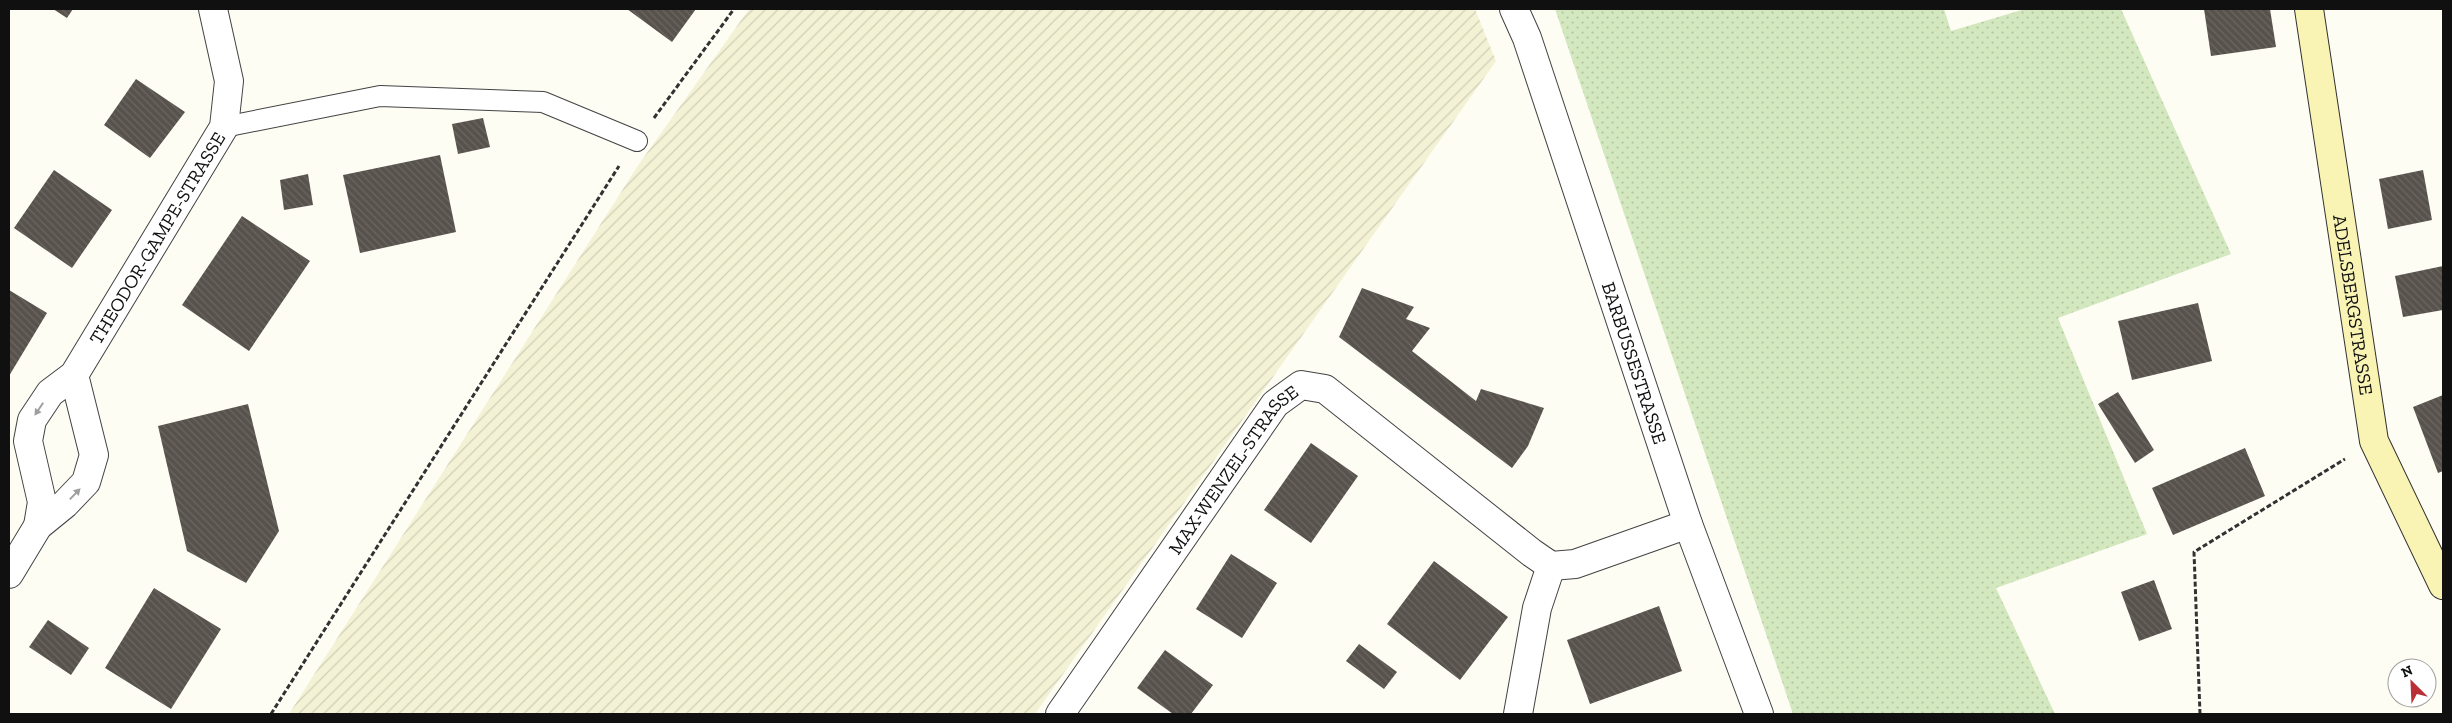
<svg xmlns="http://www.w3.org/2000/svg" width="2452" height="723" font-family="'Zilla Slab',serif">
<defs>
<pattern id="farmland-furrows" width="10" height="10" patternUnits="userSpaceOnUse" patternTransform="scale(1.25)"><rect width="10" height="10" fill="#f4f2d5"/><path d="M-1 1l2-2M0 10L10 0M9 11l2-2" fill="none" stroke="#d0ceb6"/></pattern>
<pattern id="grass-dots" width="8" height="8" patternUnits="userSpaceOnUse" patternTransform="scale(1.25)"><rect width="8" height="8" fill="#d3e8bf"/><path d="M2 2h.1M6 6h.1" fill="none" stroke="#b4c6a3" stroke-width="1.8" stroke-linecap="round"/></pattern>
<pattern id="building-back-hatch" width="6" height="6" patternUnits="userSpaceOnUse" patternTransform="scale(1.25)"><rect width="6" height="6" fill="#58524d"/><path d="M-1 5l2 2M0 0l6 6M5-1l2 2" fill="none" stroke="#6b6662"/></pattern>
</defs>
<rect width="100%" height="100%" fill="#fefdf4"/>
<path fill="url(#farmland-furrows)" d="M749 9H1475L1496 61 1035 714H289L637 167Z"/>
<path fill="url(#grass-dots)" d="M1555 9H1944L1951 31 2025 9H2121L2231 254 2058 318 2147 534 1996 588 2055 714H1793Z"/>
<path fill="url(#building-back-hatch)" d="M53 9H73L67 18Z
M627 9H696L672 42Z
M2204 9H2270L2276 47 2211 56Z
M136 79 185 112 150 158 104 125Z
M483 118 490 147 458 154 452 124Z
M440 155 456 232 360 253 343 175Z
M54 170 112 210 72 268 14 228Z
M2423 170 2432 220 2388 229 2379 179Z
M308 174 313 205 284 210 280 180Z
M242 216 310 261 249 351 182 305Z
M2443 266V310L2403 317 2395 276Z
M1362 288 1414 307 1406 319 1430 328 1412 351 1476 401 1481 389 1544 408 1528 446 1512 468 1339 337Z
M9 290 47 313 9 376Z
M2198 303 2212 361 2132 380 2118 321Z
M2118 392 2154 450 2135 463 2098 404Z
M2443 395V471L2438 473 2413 407Z
M248 404 279 531 246 583 187 551 158 426Z
M1311 443 1358 476 1311 543 1264 510Z
M2245 448 2265 496 2173 535 2152 488Z
M1231 554 1277 583 1242 638 1196 609Z
M1434 561 1508 617 1460 680 1387 624Z
M2154 580 2172 629 2139 641 2121 592Z
M154 588 221 629 171 709 105 668Z
M1659 606 1682 671 1590 704 1567 640Z
M48 620 89 648 71 675 29 647Z
M1359 644 1397 672 1384 689 1346 661Z
M1165 650 1213 685 1191 714H1173L1137 688Z"/>
<g fill="none" stroke-linecap="round" stroke-linejoin="round">
<defs>
<path id="lane" d="M224 127 380 96 543 102 637 141"/>
<g id="street">
<path id="s1" d="M1514 9 1527 38 1688 524 1759 714"/>
<path id="s2" d="M38 526 42 502 28 441 32 420 50 393 74 375 224 127 229 81 213 9"/>
<path d="M9 574 38 526 65 504 86 482 94 455 74 375"/>
<path id="s3" d="M1060 714 1275 404 1301 385 1325 389 1532 553 1551 566 1575 564 1688 524"/>
<path d="M1518 714 1537 608 1551 566"/>
</g>
<g id="secondary">
<path id="s4" d="M2309 9 2374 441 2443 585"/>
</g>
</defs>
<use href="#lane" stroke="#434343" stroke-width="22"/>
<use href="#street" stroke="#434343" stroke-width="30"/>
<use href="#secondary" stroke="#323232" stroke-width="30"/>
<path stroke="#323232" stroke-width="3" stroke-dasharray="5 2.5" stroke-linecap="butt" d="M654 118 734 9
M271 714 619 166
M2200 714 2194 552 2345 459"/>
<use href="#lane" stroke="#fff" stroke-width="20"/>
<use href="#street" stroke="#fff" stroke-width="28"/>
<use href="#secondary" stroke="#faf4b4" stroke-width="28"/>
</g>
<defs><path id="oneway-solid" d="M-6-.8H1V-3.2L6.5 0L1 3.2V.8H-6Z" transform="scale(1.25)"/></defs>
<g fill="#9f9f9f">
<use href="#oneway-solid" transform="translate(39 409) rotate(124)"/>
<use href="#oneway-solid" transform="translate(75 494) rotate(-46)"/>
</g>
<g text-anchor="middle" stroke-width="5" stroke-linejoin="round" paint-order="stroke">
<g font-size="19" fill="#101010" stroke="#fff">
<text dy="7" stroke="none"><textPath href="#s2" startOffset="331">THEODOR-GAMPE-STRASSE</textPath></text>
<text dy="7" stroke="none"><textPath href="#s4" startOffset="299">ADELSBERGSTRASSE</textPath></text>
<text dy="7" stroke="none"><textPath href="#s1" startOffset="374">BARBUSSESTRASSE</textPath></text>
<text dy="7" stroke="none"><textPath href="#s3" startOffset="300">MAX-WENZEL-STRASSE</textPath></text>
</g>
</g>
<rect width="2452" height="723" fill="none" stroke="#101010" stroke-width="20"/>
<g transform="translate(2412 683) rotate(336)"><circle r="24" fill="#ffffff" stroke="#9f9f9f"/>
<path d="M0-4L9 19L0 12L-9 19Z" fill="#b92f33"/>
<text y="-8" font-size="14" font-weight="bold" text-anchor="middle" fill="#101010">N</text>
</g>
</svg>
